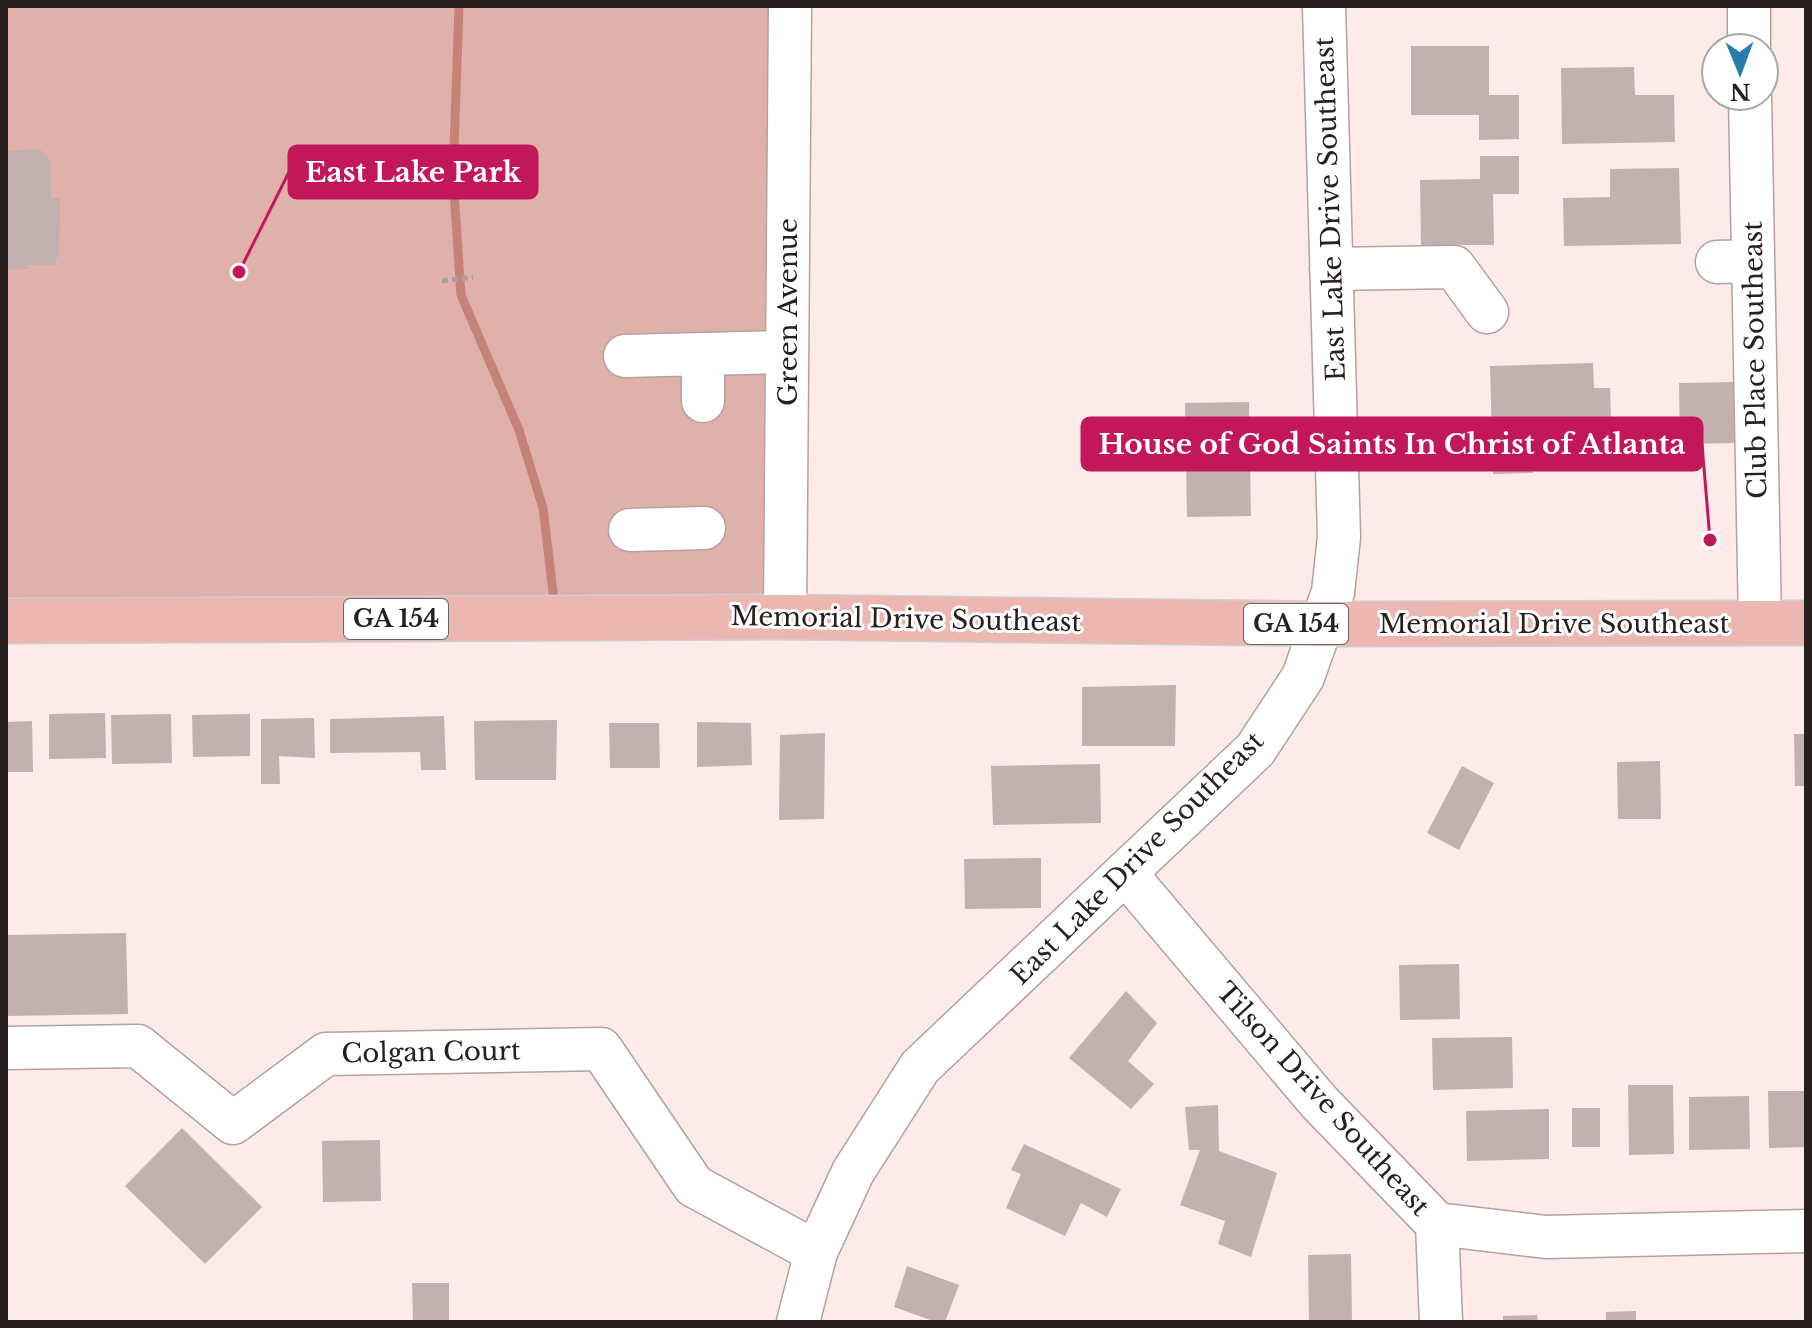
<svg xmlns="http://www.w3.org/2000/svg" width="1812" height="1328" font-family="'Libre Baskerville',serif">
<rect width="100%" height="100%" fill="#fcebe8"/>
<path fill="#e0b1ab" d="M6 6H795L762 634 6 638Z"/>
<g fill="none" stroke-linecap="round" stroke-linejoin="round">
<path stroke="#c48279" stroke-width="9" d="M459 6 453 177 461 295 519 430 543 508 553 592"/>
</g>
<path fill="#c2b1ae" d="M1411 46H1489V95H1519V139L1479 140V115H1411Z
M1634 67 1635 95H1674L1675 142 1562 144 1561 68Z
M40 149 50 160 51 198H60L59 257 55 258 56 265H27L28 269H6V151Z
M1480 156H1519V194H1493L1494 245H1421L1420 180 1480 179Z
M1679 168 1681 244 1564 246 1563 198 1610 197V169Z
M1593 363 1594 388H1610L1612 445 1532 447 1533 473 1493 474 1490 366Z
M1736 382 1737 443 1680 444 1679 383Z
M1249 402 1251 516 1187 517 1185 403Z
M1176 685 1175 746H1082V687Z
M105 713 106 758 49 759V714Z
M171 714 172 763 112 764 111 715Z
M250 714V756L193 757 192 715Z
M444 716 446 770H421L420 752 330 753V719Z
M314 718 315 758 279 756 280 784H261V719Z
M557 720 556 780H475L474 721Z
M32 721 33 772H6V722Z
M697 722 751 723 752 765 697 767Z
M609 723H659L660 768H610Z
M825 733 824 819 779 820 780 735Z
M1794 734H1806V786H1795Z
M1660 761 1661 819H1618L1617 762Z
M1100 764 1101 823 993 825 991 766Z
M1462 766 1494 783 1459 850 1427 833Z
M1041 858V908L965 909 964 859Z
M126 933 128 1014 6 1016V935Z
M1459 964 1460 1019 1400 1020 1399 965Z
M1126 991 1157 1023 1128 1061 1154 1084 1131 1109 1069 1058Z
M1512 1037 1513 1088 1433 1090 1432 1038Z
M1628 1085H1673L1674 1154 1629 1155Z
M1768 1091H1806V1147L1769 1148Z
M1749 1096 1750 1149 1689 1150V1097Z
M1218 1105 1219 1151 1277 1173 1251 1257 1218 1244 1225 1221 1180 1205 1200 1150H1189L1185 1107Z
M1572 1108H1600V1147H1572Z
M1549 1109V1159L1467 1161 1466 1111Z
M182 1128 262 1207 205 1264 125 1186Z
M380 1140 381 1201 323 1202 322 1141Z
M1024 1144 1121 1189 1107 1217 1081 1203 1065 1236 1006 1208 1021 1174 1011 1170Z
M1351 1254 1352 1322H1309L1308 1255Z
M907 1266 959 1285 945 1322H936L894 1307Z
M412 1283H449V1322H413Z
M1636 1311V1322H1606V1312Z
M1537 1315 1538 1322H1503V1316Z"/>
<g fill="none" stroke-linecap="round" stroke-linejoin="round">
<defs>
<path id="minor" d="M1749 6V48
M1750 96 1760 623
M1717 262 1753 261
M1331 269 1454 267 1487 312
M703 355V401
M625 356 787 352
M630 530 704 528
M785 617 790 6
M1126 874 1319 1102 1437 1224 1546 1237 1806 1231
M6 1048 138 1046 233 1123 326 1054 601 1049 694 1186 816 1252
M1437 1224 1441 1322
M798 1322 816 1252 853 1172 920 1067 1255 750 1303 677 1333 592 1339 537 1324 6"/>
<path id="major" d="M6 621 785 617 1323 624 1806 623"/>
</defs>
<use href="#minor" stroke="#b3a2a0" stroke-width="45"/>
<use href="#major" stroke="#cfcece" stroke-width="47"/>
<path stroke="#ab9e9b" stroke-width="5" stroke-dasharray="6 4" stroke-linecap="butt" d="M442 281 473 277"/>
<use href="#minor" stroke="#fff" stroke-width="42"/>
<use href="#major" stroke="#ecb7b1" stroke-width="44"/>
</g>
<g text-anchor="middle" stroke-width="6" stroke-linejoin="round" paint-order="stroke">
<g fill="#fff" stroke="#686362" stroke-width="2">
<rect x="344" y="599" width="104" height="40" rx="6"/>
<rect x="1244" y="604" width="104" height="40" rx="6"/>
</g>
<g font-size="24" font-weight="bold" fill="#27201f">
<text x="396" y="627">GA 154</text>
<text x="1296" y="632">GA 154</text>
</g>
<g font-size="26" fill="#27201f" stroke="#fff">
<text transform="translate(1330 209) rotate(-92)" y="9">East Lake Drive Southeast</text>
<text transform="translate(788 312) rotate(-90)" y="9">Green Avenue</text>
<text transform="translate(1755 360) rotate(-91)" y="9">Club Place Southeast</text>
<text transform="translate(906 619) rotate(1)" y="9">Memorial Drive Southeast</text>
<text x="1554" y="633">Memorial Drive Southeast</text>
<text transform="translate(1137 858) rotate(-45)" y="9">East Lake Drive Southeast</text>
<text transform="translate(431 1052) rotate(-1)" y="9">Colgan Court</text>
<text transform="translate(1323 1099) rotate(48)" y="9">Tilson Drive Southeast</text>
</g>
</g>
<path fill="none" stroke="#c2185b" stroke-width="3" d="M239 272L289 172M1710 540L1702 444"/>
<g fill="#c2185b" stroke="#fff" stroke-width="3">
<circle cx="239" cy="272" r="8"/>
<circle cx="1710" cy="540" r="8"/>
</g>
<g fill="#c2185b" stroke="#c2185b" stroke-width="3">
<rect x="289" y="146" width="248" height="52" rx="8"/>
<rect x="1082" y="418" width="620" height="52" rx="8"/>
</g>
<g font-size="28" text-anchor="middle" font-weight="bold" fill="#fff">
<text x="413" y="182">East Lake Park</text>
<text x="1392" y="454">House of God Saints In Christ of Atlanta</text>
</g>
<rect width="1812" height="1328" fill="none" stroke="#27201f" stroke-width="16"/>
<g transform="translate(1740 72) rotate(179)"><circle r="38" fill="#ffffff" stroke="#a9a6a5" stroke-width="2"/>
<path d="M0-6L14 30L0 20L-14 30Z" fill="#277ead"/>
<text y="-12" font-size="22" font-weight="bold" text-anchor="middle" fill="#27201f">N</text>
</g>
</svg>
